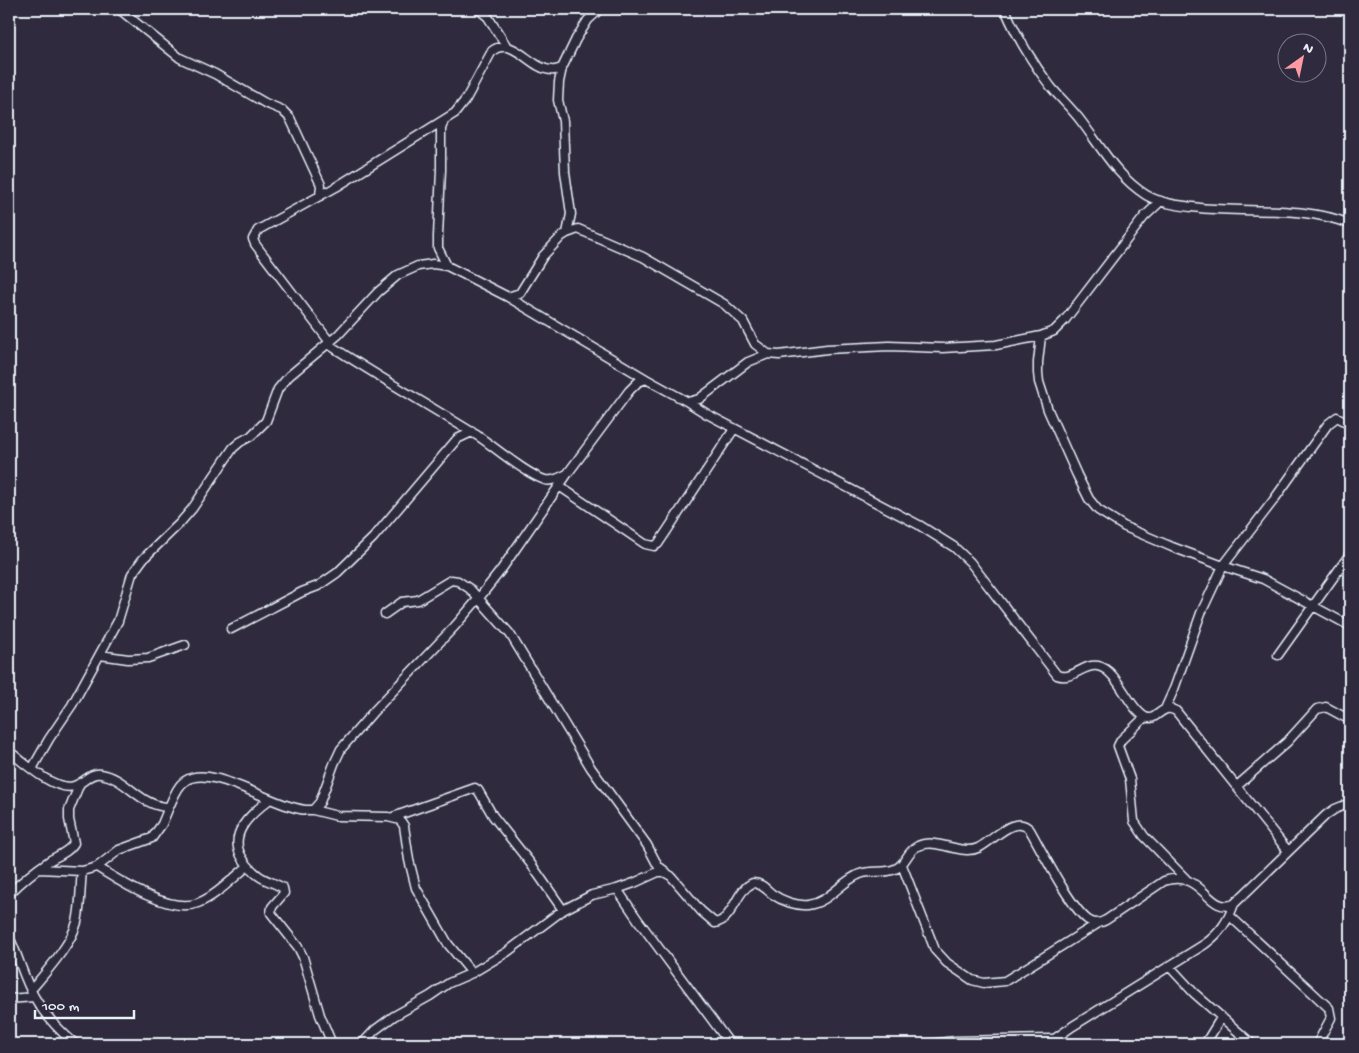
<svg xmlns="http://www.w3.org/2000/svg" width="1359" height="1053" font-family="'Gochi Hand',sans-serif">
<rect width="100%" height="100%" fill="#2f2a3d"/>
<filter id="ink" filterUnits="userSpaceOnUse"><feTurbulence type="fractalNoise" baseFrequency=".02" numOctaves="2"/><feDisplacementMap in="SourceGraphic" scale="10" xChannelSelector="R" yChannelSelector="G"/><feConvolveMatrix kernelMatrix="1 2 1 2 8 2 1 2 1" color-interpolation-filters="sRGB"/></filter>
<g filter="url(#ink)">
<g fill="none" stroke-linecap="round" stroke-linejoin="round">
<defs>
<path id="minor" d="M119 9 180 58 215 74 265 103 282 110 290 118 321 185 320 196
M478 9 488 17 507 47
M1005 9C1016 35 1034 65 1051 87 1061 99 1072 109 1081 121 1101 147 1117 177 1146 195 1161 204 1183 206 1200 208 1251 213 1302 205 1350 224
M444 120 441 129V170L438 236V248L447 266
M567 233 571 214 565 172 563 121 558 100 559 82 562 68 576 39 588 20 600 9
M508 297 520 293 543 256 562 236 567 233 578 229 643 257 724 304 743 321 755 344 768 354
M1041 336 1038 362V373L1039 382 1048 410 1077 475 1089 499 1098 510 1125 527 1172 547 1223 566 1263 579 1350 626
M329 341 255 244 253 239 258 230 336 187 455 113 466 99 492 51C513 35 530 69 551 70 555 71 558 69 562 68
M328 344C377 376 428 405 478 436 496 448 526 474 545 480 553 482 560 477 567 474
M688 402 707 414 919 525 954 547 970 562 1057 675C1073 681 1083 663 1098 666 1118 670 1128 708 1145 717 1157 723 1161 702 1176 711L1288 851
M559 486 645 544 654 546 658 544 668 529 734 429
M385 614 402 602 418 600 451 580 458 581 470 589 510 634 591 768 647 845 658 866 666 872
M231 629 302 592 318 586 337 573 373 538 457 439 472 432
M100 655 128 659 148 658 185 645
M1278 655 1350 554
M1165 709 1174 689 1201 613 1223 566 1273 501 1328 424 1337 417 1350 424
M1145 717 1121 740 1118 746 1130 779 1134 821 1144 836 1186 879
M9 751C23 762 55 792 74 786 84 783 90 772 101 774 127 778 140 807 169 807 173 799 177 786 185 781 212 761 280 813 313 810L320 802 334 764 341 749 374 711 455 626 479 598 501 570 568 473 629 391 638 382 646 379 688 402 699 399 748 362 768 354 779 355 827 349 889 346 942 348 996 345 1041 336 1054 331 1065 320 1144 217 1161 201
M32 769 49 739 72 705 118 621 132 574 143 559 179 524 192 509 233 448 240 442 251 436 266 421 278 389 289 376 338 335 378 292 398 275 418 266 433 264 447 266 463 274 508 297 646 379
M1237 786 1287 742 1317 709 1326 707 1350 720
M270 799C252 813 226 834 243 859 247 865 252 871 259 876 266 881 275 883 283 888L284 893 272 907 271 913 298 947 303 957 320 1015 332 1044
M313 810 337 816 388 817 400 820 404 826 409 860 416 888 448 944 472 973
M393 817 475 788 478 790 493 816 531 864 563 910
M902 865 935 950 947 963 972 980 984 983 1005 981 1097 924
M97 867C121 882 170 914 198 903 216 896 233 878 248 866
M39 869 82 871 97 867 119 850 152 838 162 824 169 807
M617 889 638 920 730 1044
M9 894C21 882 34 871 49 861 57 856 69 852 74 843L69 819V810L80 783
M1230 916 1329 1008 1331 1018 1317 1044
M9 937C19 957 24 980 35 998 45 1016 59 1030 75 1044
M1170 967 1194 993 1252 1044
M31 990C46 972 71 945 77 922 81 905 80 888 82 871
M9 999 34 997
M362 1044 375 1030 394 1016 430 996 449 983 472 973 507 952 563 910 592 895 617 889 634 883 658 872H664L671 876 701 911 715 923C734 920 735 890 753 883 761 883 766 889 772 894 782 901 796 906 808 905 830 902 841 881 860 874 872 869 885 875 897 868 906 863 908 850 918 846 936 837 961 856 978 848 993 841 1015 813 1030 830 1042 851 1070 907 1088 920 1094 924 1099 924 1106 920L1164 881C1203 868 1207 915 1234 904L1326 815 1335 809 1350 803
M930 1044 955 1041 1052 1039
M1047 1044 1073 1026 1205 944C1220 933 1228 921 1234 904
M1205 1044 1221 1018"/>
</defs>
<use href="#minor" stroke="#e8f1f8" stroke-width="11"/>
<use href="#minor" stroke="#2f2a3d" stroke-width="8"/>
</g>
</g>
<rect width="1359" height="1053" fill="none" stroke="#2f2a3d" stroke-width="30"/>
<rect x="15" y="15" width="1329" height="1023" fill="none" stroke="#e8f1f8" stroke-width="2" filter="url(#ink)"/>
<g transform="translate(1302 58) rotate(33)"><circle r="24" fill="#2f2a3d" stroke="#797a88"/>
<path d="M0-4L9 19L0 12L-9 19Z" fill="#ff9aa2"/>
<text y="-8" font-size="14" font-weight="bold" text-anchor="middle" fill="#e8f1f8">N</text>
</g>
<path d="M35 1010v8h99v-8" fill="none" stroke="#e8f1f8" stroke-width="2.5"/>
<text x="42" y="1010" font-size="15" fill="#e8f1f8" stroke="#2f2a3d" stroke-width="4" paint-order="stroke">100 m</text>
</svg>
